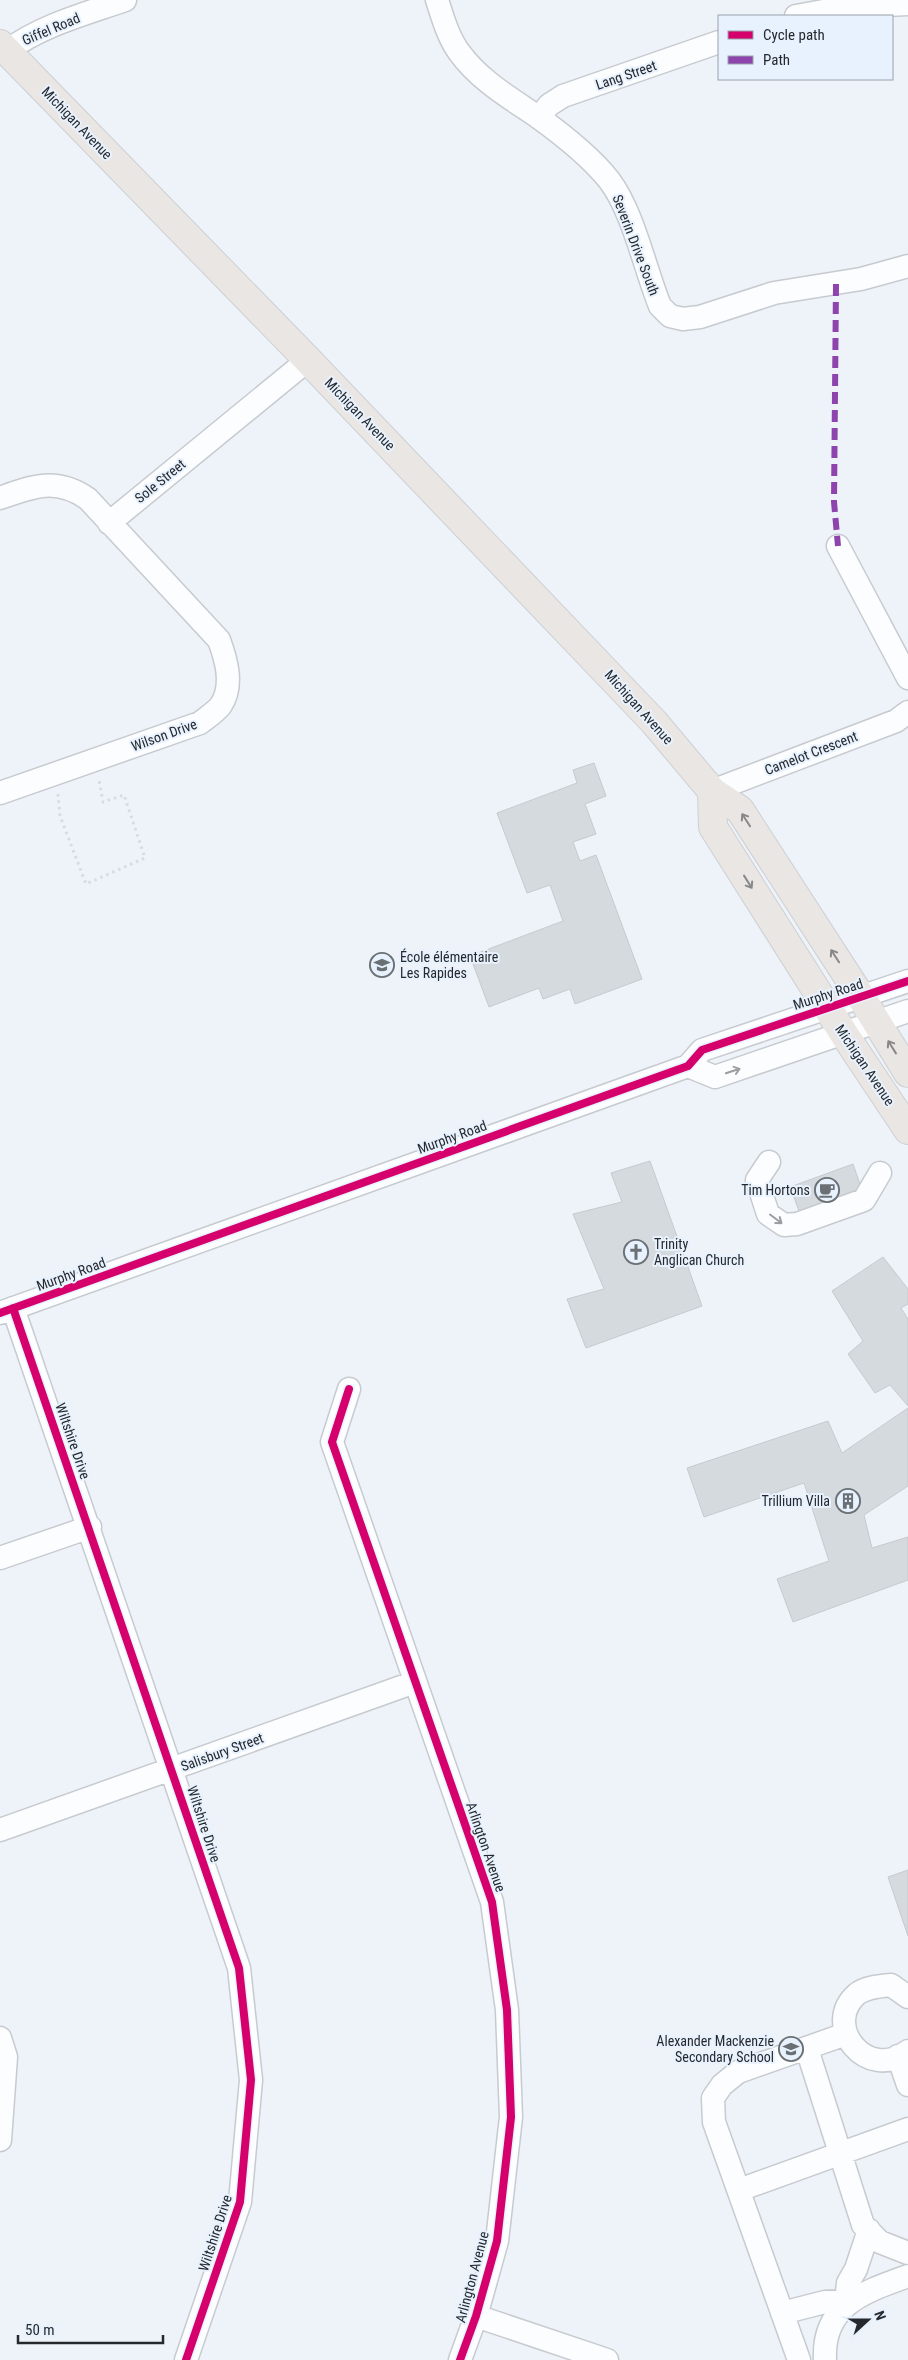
<svg xmlns="http://www.w3.org/2000/svg" width="908" height="2360" font-family="'Roboto Condensed',sans-serif">
<rect width="100%" height="100%" fill="#edf3f9"/>
<path fill="#d5dade" stroke="#c6cacf" d="M594 763 606 796 585 804 596 834 573 842 580 861 596 855 642 979 575 1004 570 989 543 999 539 988 489 1007 470 956 563 921 550 885 527 893 497 813 577 783 573 770Z
M650 1161 702 1306 586 1348 567 1299 604 1289 573 1214 622 1202 611 1173Z
M853 1164 863 1193 801 1216 790 1187Z
M883 1257 908 1289V1304L901 1308 908 1319V1406L890 1385 875 1393 848 1354 863 1341 832 1291Z
M908 1408V1486L864 1515 872 1548 908 1537V1580L793 1622 777 1579 829 1561 804 1483 704 1517 687 1468 828 1421 842 1453Z
M908 1870V1936L888 1877Z"/>
<g fill="none" stroke-linecap="round" stroke-linejoin="round">
<defs>
<path id="minor" d="M437 0C443 18 448 37 459 52 479 80 510 98 538 117 563 135 590 156 609 180 633 211 645 269 660 306L670 316 683 319 700 317 774 293 861 279 908 266
M796 16 846 7 908 4
M7 51C42 25 85 14 125 0
M539 118 549 105 563 96 719 42
M0 498C33 486 57 477 88 499L219 640C226 659 234 685 221 705 216 712 206 718 200 723L0 793
M109 523 308 360
M838 546 908 678
M712 791 896 721 908 712
M688 1066 715 1077 908 1011
M769 1162 757 1180 768 1214 784 1225 797 1224 864 1200 880 1173
M13 1308 239 1968 251 2080 240 2202 186 2360
M0 1313 688 1066 702 1050 908 981
M349 1389 332 1442 492 1902 507 2010 511 2117 497 2241 476 2316 460 2360
M0 1558 90 1527
M0 1830 415 1682
M908 1997 891 1985C881 1986 866 1987 857 1994 821 2025 867 2083 908 2051
M0 2038 6 2057 0 2140
M807 2049 863 2225 880 2242 908 2253
M898 2056 908 2085
M739 2190 908 2129
M782 2313 825 2302 849 2301 847 2293 848 2283 856 2269 869 2230
M476 2316 607 2360
M799 2360 714 2122 713 2098 722 2085 738 2072 846 2034
M825 2360C822 2305 864 2292 908 2276"/>
<path id="major" d="M0 44 308 360 654 722 712 791 740 810 861 997 908 1073
M712 791 713 827 844 1034 908 1130"/>
</defs>
<use href="#minor" stroke="#c7cbd0" stroke-width="25"/>
<use href="#major" stroke="#cdd0d3" stroke-width="30"/>
<path stroke="#d9dbdd" stroke-width="3" stroke-dasharray="2.5 4" stroke-linecap="butt" d="M58 794 60 816 86 884 145 858 124 795 103 802 99 780"/>
<use href="#minor" stroke="#fcfdfe" stroke-width="22"/>
<use href="#major" stroke="#eae6e3" stroke-width="28"/>
<path stroke="#8e44ad" stroke-width="6" stroke-dasharray="12 6" stroke-linecap="butt" d="M836 284 834 502 838 546"/>
<defs>
<path id="cycleway" d="M13 1308 239 1968 251 2080 240 2202 186 2360
M0 1313 688 1066 702 1050 908 981
M349 1389 332 1442 492 1902 507 2010 511 2117 497 2241 476 2316 460 2360"/>
</defs>
<use href="#cycleway" stroke="#e8f2fe" stroke-width="11"/>
<use href="#cycleway" stroke="#d6006c" stroke-width="8"/>
</g>
<defs><path id="oneway-shaft" d="M-6 0H5M1.5-3L5.5 0L1.5 3" fill="none" stroke-width="1.6" stroke-linecap="round" stroke-linejoin="round" transform="scale(1.25)"/></defs>
<g stroke="#888">
<use href="#oneway-shaft" transform="translate(746 820) rotate(-123)"/>
<use href="#oneway-shaft" transform="translate(748 882) rotate(58)"/>
<use href="#oneway-shaft" transform="translate(835 956) rotate(-123)"/>
<use href="#oneway-shaft" transform="translate(892 1047) rotate(-122)"/>
</g>
<g stroke="#9b9ea0">
<use href="#oneway-shaft" transform="translate(733 1071) rotate(-18)"/>
<use href="#oneway-shaft" transform="translate(776 1219) rotate(37)"/>
</g>
<defs>
<symbol id="school-ring" viewBox="-11 -11 22 22"><circle r="9.5" fill="#e8f2fe" stroke="#6b7074" stroke-width="1.5"/><path d="M0-5L7-2L0 1L-7-2ZM-4 1L0 2.5L4 1V4Q0 6-4 4Z" fill="#6b7074"/></symbol>
<symbol id="cafe-ring" viewBox="-11 -11 22 22"><circle r="9.5" fill="#e8f2fe" stroke="#6b7074" stroke-width="1.5"/><path d="M-5.5-4.5H6V0H3Q3 3.5 0 3.5H-2.5Q-5.5 3.5-5.5 0ZM3-3.2v2h1.7v-2ZM-6 4.5H4V6H-6Z" fill="#6b7074"/></symbol>
<symbol id="church-ring" viewBox="-11 -11 22 22"><circle r="9.5" fill="#e8f2fe" stroke="#6b7074" stroke-width="1.5"/><path d="M-1.2-6h2.4v3.5h3.3v2.4h-3.3V6h-2.4V-.1h-3.3v-2.4h3.3Z" fill="#6b7074"/></symbol>
<symbol id="building-ring" viewBox="-11 -11 22 22"><circle r="9.5" fill="#e8f2fe" stroke="#6b7074" stroke-width="1.5"/><path d="M-4-6H4V6H1V3H-1V6H-4ZM-2.5-4.3h1.7v1.8h-1.7ZM.8-4.3h1.7v1.8H.8ZM-2.5-1h1.7V.8h-1.7ZM.8-1h1.7V.8H.8Z" fill="#6b7074"/></symbol>
</defs>
<g fill-rule="evenodd">
<use href="#school-ring" x="368" y="951" width="28" height="28"/>
<use href="#cafe-ring" x="813" y="1176" width="28" height="28"/>
<use href="#church-ring" x="622" y="1238" width="28" height="28"/>
<use href="#building-ring" x="834" y="1487" width="28" height="28"/>
<use href="#school-ring" x="777" y="2035" width="28" height="28"/>
</g>
<g text-anchor="middle" stroke-width="4" stroke-linejoin="round" paint-order="stroke">
<g font-size="14" fill="#25292d" stroke="#e8f2fe">
<text transform="translate(51 29) rotate(-23)" y="5">Giffel Road</text>
<text transform="translate(626 75) rotate(-19)" y="5">Lang Street</text>
<text transform="translate(77 123) rotate(46)" y="5">Michigan Avenue</text>
<text transform="translate(636 245) rotate(69)" y="5">Severin Drive South</text>
<text transform="translate(360 414) rotate(46)" y="5">Michigan Avenue</text>
<text transform="translate(160 481) rotate(-39)" y="5">Sole Street</text>
<text transform="translate(639 707) rotate(48)" y="5">Michigan Avenue</text>
<text transform="translate(164 735) rotate(-20)" y="5">Wilson Drive</text>
<text transform="translate(811 753) rotate(-21)" y="5">Camelot Crescent</text>
<text transform="translate(828 994) rotate(-18)" y="5">Murphy Road</text>
<text transform="translate(865 1065) rotate(56)" y="5">Michigan Avenue</text>
<text transform="translate(452 1137) rotate(-20)" y="5">Murphy Road</text>
<text transform="translate(71 1274) rotate(-20)" y="5">Murphy Road</text>
<text transform="translate(73 1441) rotate(71)" y="5">Wiltshire Drive</text>
<text transform="translate(222 1752) rotate(-20)" y="5">Salisbury Street</text>
<text transform="translate(204 1824) rotate(72)" y="5">Wiltshire Drive</text>
<text transform="translate(486 1847) rotate(71)" y="5">Arlington Avenue</text>
<text transform="translate(215 2233) rotate(-72)" y="5">Wiltshire Drive</text>
<text transform="translate(472 2277) rotate(-75)" y="5">Arlington Avenue</text>
</g>
<g font-size="14" fill="#25292d" stroke="#e8f2fe" text-anchor="end">
<text x="400" y="962" text-anchor="start">École élémentaire<tspan x="400" dy="16">Les Rapides</tspan></text>
<text x="810" y="1195">Tim Hortons</text>
<text x="654" y="1249" text-anchor="start">Trinity<tspan x="654" dy="16">Anglican Church</tspan></text>
<text x="830" y="1506">Trillium Villa</text>
<text x="774" y="2046">Alexander Mackenzie<tspan x="774" dy="16">Secondary School</tspan></text>
</g>
</g>
<rect x="718" y="15" width="175" height="65" fill="#e8f2fe" stroke="#9aa2aa"/>
<rect x="728" y="31" width="25" height="8" fill="#d6006c" stroke="#9aa2aa"/>
<text x="763" y="40" font-size="15" fill="#25292d">Cycle path</text>
<rect x="728" y="56" width="25" height="8" fill="#8e44ad" stroke="#9aa2aa"/>
<text x="763" y="65" font-size="15" fill="#25292d">Path</text>
<g transform="translate(868 2320) rotate(69)" stroke="#e8f2fe" stroke-width="4" paint-order="stroke">
<path d="M0-4L9 19L0 12L-9 19Z" fill="#25292d"/>
<text y="-8" font-size="14" font-weight="bold" text-anchor="middle" fill="#25292d">N</text>
</g>
<path d="M18 2335v8h145v-8" fill="none" stroke="#25292d" stroke-width="2.5"/>
<text x="25" y="2335" font-size="15" fill="#25292d" stroke="#e8f2fe" stroke-width="4" paint-order="stroke">50 m</text>
</svg>
